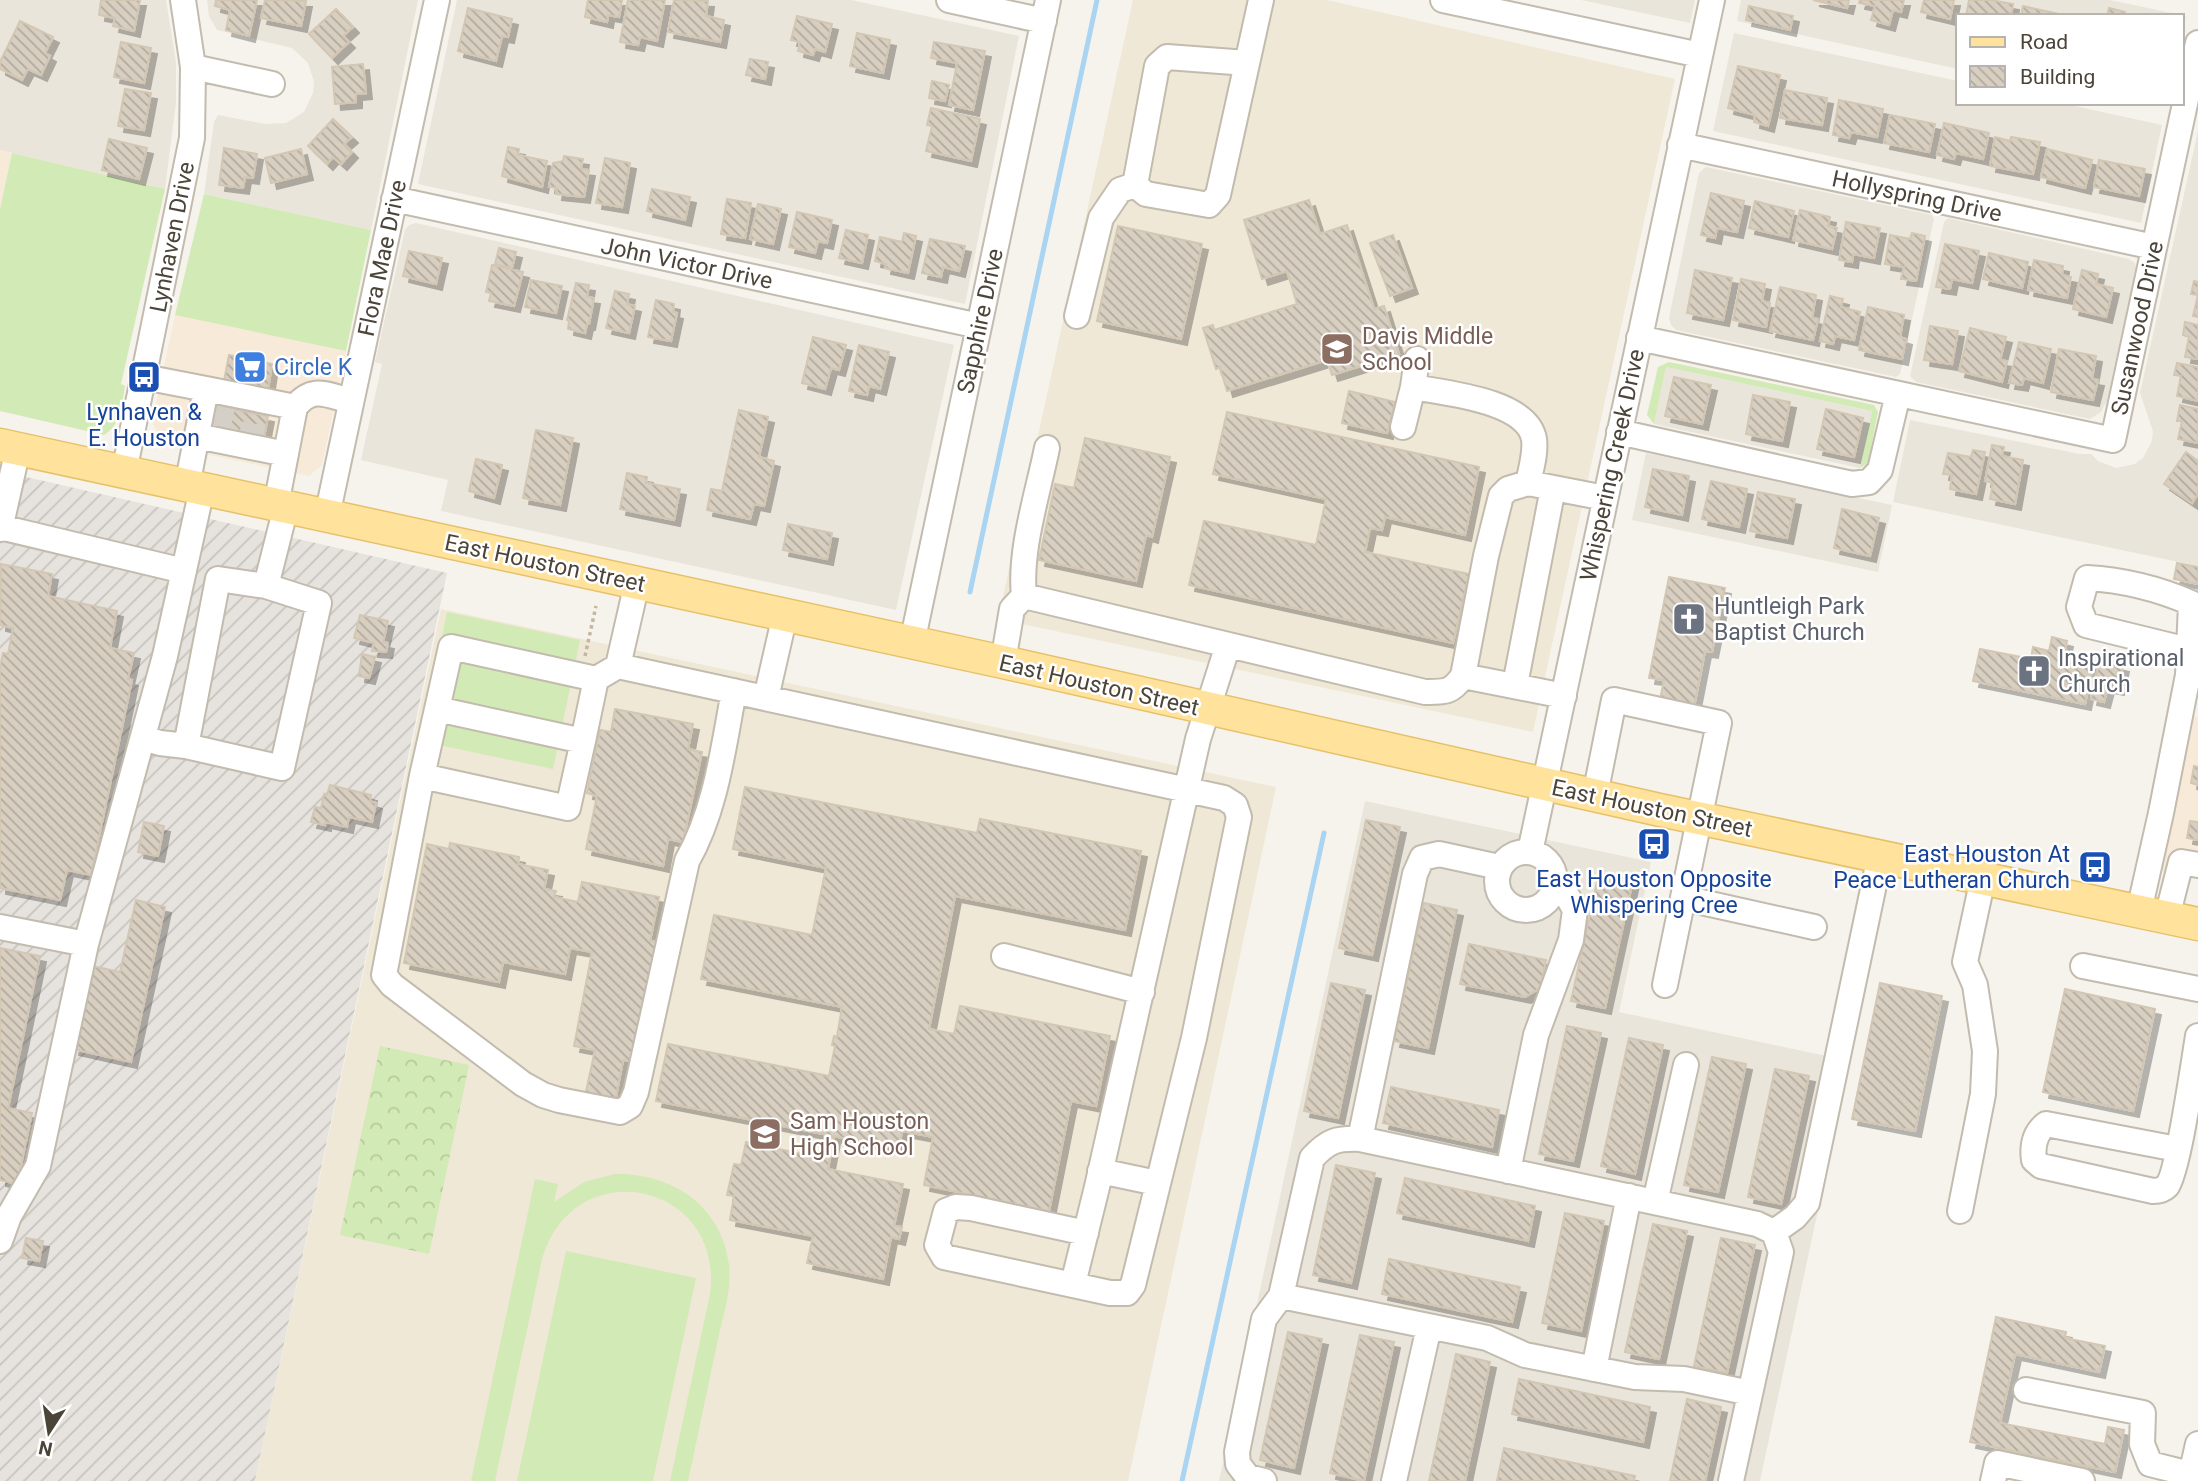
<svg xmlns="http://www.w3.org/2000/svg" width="2198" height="1481" font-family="Roboto,sans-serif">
<defs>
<pattern id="industrial-furrows" width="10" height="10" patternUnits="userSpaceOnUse" patternTransform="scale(1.75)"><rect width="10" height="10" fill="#e6e2dd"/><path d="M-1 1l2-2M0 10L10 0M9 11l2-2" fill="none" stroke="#c7c3be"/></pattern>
<pattern id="forest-crowns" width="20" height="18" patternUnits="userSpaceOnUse" patternTransform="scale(1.75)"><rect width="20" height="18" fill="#d2eab5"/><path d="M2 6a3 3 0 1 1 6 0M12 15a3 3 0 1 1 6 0" fill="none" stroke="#b6ca9c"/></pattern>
<pattern id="building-back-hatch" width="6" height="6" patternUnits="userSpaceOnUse" patternTransform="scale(1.75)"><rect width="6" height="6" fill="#d8cfc1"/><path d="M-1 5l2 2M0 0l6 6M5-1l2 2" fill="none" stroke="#b1aa9e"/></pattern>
<filter id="shadow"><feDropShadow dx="6" dy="6" stdDeviation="0" flood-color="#0004"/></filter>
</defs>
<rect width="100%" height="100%" fill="#f6f3ec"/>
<path fill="#eae5da" d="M0 0H166L176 62V103L165 189 0 150Z
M207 0H418L371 230 204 194 214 122 218 115 265 124 286 123 304 112 313 93 314 82 308 63 292 48 217 30 209 16Z
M457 0H851L1019 36 965 304 418 184Z
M1581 0H1695L1690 23Z
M1741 0H2110L2186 16 2182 34V16H1958V69L1737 21Z
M1734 33 1958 81V103H2061L2162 125 2141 223 1713 131Z
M2198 131V566L1893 502 1910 420 2080 454H2091L2098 461 2116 468 2135 464 2143 458 2152 441 2153 431 2140 393Z
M1706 167 1932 215 1934 219 1900 374 1896 377 1676 330 1671 325 1669 318 1699 173Z
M1948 218 2129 259 2135 263 2136 268 2107 401 2101 412 2090 419 1916 382 1910 376 1944 222Z
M416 223 954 345 896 610 441 511 448 480 361 460 382 364 375 362 405 230 409 225Z
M1666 367 1872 411 1860 468 1654 424Z
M1646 453 1892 505 1878 572 1632 520Z
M1365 801 1651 862 1619 1012 1850 1061 1760 1481H1219Z"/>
<path fill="#f7ead8" d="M0 150 12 153 0 209Z
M175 315 346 351 322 465 309 476 164 445 152 422Z
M2193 716 2198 717V879L2161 871Z"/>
<path fill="url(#industrial-furrows)" d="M0 471 447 573 255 1481H0Z"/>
<path fill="#efe8d6" d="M1133 0H1327L1675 79 1533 732 998 619Z
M441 609 1276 787 1128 1481H255Z"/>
<path fill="#d2eab5" d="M12 153 165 189 121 384 125 386C122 404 121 425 104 435L0 411V209Z
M204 194 371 230 346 351 175 315Z
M1669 362 1874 405 1878 412 1868 463 1860 468 1872 411 1666 367 1654 424 1647 415 1658 367Z
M447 612 580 640 553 769 420 741Z
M615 1174C671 1173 722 1205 729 1265 732 1291 722 1319 717 1344 707 1390 698 1435 688 1481H670L710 1294C725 1182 574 1150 542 1259L495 1481H471L535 1179 558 1184 554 1202 584 1182Z
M566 1251 696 1278 653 1481H517Z"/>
<path fill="url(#forest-crowns)" d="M380 1046 469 1065 429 1254 340 1235Z"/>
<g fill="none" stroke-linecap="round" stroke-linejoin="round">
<path stroke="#a9d4f2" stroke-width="5" d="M970 592 1097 0
M1182 1481 1324 833"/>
</g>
<path fill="url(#building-back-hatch)" stroke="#d3c7b4" stroke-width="2" filter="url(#shadow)" d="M101 0H140L134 31 113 26 115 18 99 15Z
M216 0H257L249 36 226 30 230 10 215 6Z
M265 0 306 1 301 26 261 18Z
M588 0H622L619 17 608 15 607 22 585 17Z
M628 0H665L657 41 640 37 638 45 620 42Z
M674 0 708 1 706 16 724 20 720 42 668 32Z
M1813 0H1849L1847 8Z
M1860 0H1904L1901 12 1893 10 1889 25 1871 20 1875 6 1859 3Z
M1924 0H1954L1950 19 1921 12Z
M1969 0H1991L2013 4 2011 16H1966Z
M1749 6 1793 16 1790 30 1746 20Z
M2023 6 2068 16H2021Z
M468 8 512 19 508 37 502 36 496 61 458 51Z
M2109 8 2125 12 2124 16H2107Z
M336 9 353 27 343 36 349 42 332 58 309 34Z
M797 16 832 24 825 52 815 49 813 55 798 51 800 42 791 40Z
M20 21 53 37 45 53 50 56 41 75 28 69 22 80 0 69V62Z
M857 33 890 40 883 73 850 66Z
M121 42 151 48 144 83 114 77Z
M934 42 985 51 973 110 949 105 957 63 931 58Z
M750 59 768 62 765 79 746 75Z
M363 64 366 93 356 94V102L335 104 332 67Z
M1738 66 1780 75 1768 126 1754 122 1755 115 1728 108Z
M932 81 949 85 945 101 929 98Z
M125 89 151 93 144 130 118 126Z
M1785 90 1827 98 1822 125 1780 118Z
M1839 100 1883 109 1877 137 1851 132 1849 138 1833 135Z
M931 108 980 119 971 161 926 151 932 126 927 125Z
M1890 115 1935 124 1929 152 1884 143Z
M333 119 352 137 344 144 352 152 341 164 333 157 327 164 308 146Z
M1944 123 1989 133 1983 159 1956 153 1954 159 1937 155Z
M1995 137 2010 141 2011 137 2040 142 2033 174 1990 166Z
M109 139 147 148 139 179 102 170Z
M508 147 519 149 518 155 547 161 542 187 502 176Z
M224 148 257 154 253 178 245 177 243 188 219 185Z
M301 149 307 174 271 183 265 158Z
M2047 149 2092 160 2085 188 2041 177Z
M564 156 583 159 581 169 589 170 584 197 556 194 557 188 549 187 553 163 563 161Z
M605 158 630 163 622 207 596 203Z
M2099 160 2145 169 2139 196 2094 187Z
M652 189 690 197 685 220 647 211Z
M1711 193 1744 201 1737 232 1717 228 1715 238 1701 235Z
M727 199 751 203 745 238 721 234Z
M1309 200 1320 234 1347 225 1374 309 1384 306 1399 354 1332 375 1327 360 1227 391 1220 367 1216 369 1203 328 1213 325 1214 330 1297 304 1287 271 1262 279 1244 220Z
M1755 201 1794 211 1788 237 1749 228Z
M758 204 781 209 773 244 750 239Z
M1800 210 1830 217 1828 226 1837 228 1832 249 1793 240Z
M797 212 832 220 827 243 818 241 815 253 789 247Z
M1846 222 1880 228 1874 258 1853 254 1852 262 1839 260Z
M1118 226 1202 244 1181 339 1097 321Z
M846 230 868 235 862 263 839 258Z
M904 233 916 236 908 273 885 268 886 264 875 261 880 237 902 242Z
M1912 233 1925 236 1916 281 1901 279 1904 267 1885 264 1890 235 1910 239Z
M1393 235 1412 288 1390 296 1370 243Z
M930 239 965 246 959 271 943 267 941 277 922 273Z
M1945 244 1979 251 1972 283 1952 279 1950 289 1936 287Z
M499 248 516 252 512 268 495 264Z
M409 251 442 258 436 284 403 276Z
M1989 253 2028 262 2022 288 1983 279Z
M2034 260 2063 266 2062 275 2071 277 2067 298 2028 290Z
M492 265 523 272 514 306 489 301 491 293 486 292Z
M1695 270 1732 278 1723 320 1687 313Z
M2082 270 2098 274 2096 284 2113 288 2106 317 2073 309Z
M1741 279 1765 284 1762 301 1770 303 1766 327 1733 320Z
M531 280 562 286 556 313 525 307Z
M2194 281 2198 282V317L2193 316 2198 295 2191 294Z
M576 283 589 285 587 297 594 298 589 324H587L585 333 568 329 569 321 567 320Z
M1780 287 1816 295 1812 318 1818 319 1813 340 1770 331Z
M615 291 629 294 627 304 635 306 629 333 606 328Z
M1830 296 1843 299 1841 307 1860 312 1854 340 1835 336 1833 344 1820 341Z
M656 300 674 304 673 312 677 313 671 341 648 337Z
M1868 307 1904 315 1900 337 1906 339 1902 359 1859 350Z
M2185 322 2198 325V359L2185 357 2189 337 2183 335Z
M1930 326 1958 331 1952 364 1924 360Z
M1970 328 2006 337 2000 360 2007 361 2002 382 1959 371Z
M813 337 846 345 839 370 831 368 825 389 802 383Z
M2019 342 2051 349 2043 383 2024 378 2022 385 2009 383Z
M859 345 889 352 880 389 869 386 867 395 849 391Z
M2059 349 2096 356 2092 379 2098 380 2093 400 2051 392Z
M229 355 272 364 268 389 224 381Z
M2177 363 2198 367V401L2177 396 2181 376 2174 375Z
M1674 377 1711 385 1702 424 1665 416Z
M1349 391 1395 402 1387 433 1342 423Z
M1753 395 1790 402 1782 441 1746 434Z
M211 405 268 416 264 437 207 425Z
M2180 405 2198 409V443L2178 439 2182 421H2177Z
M1826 409 1863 418 1854 457 1817 449Z
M739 410 768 417 759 457 774 461 764 506 754 504 750 519 707 510 711 489 722 491Z
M1227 412 1479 467 1465 535 1385 517 1382 530 1370 528 1365 552 1469 574 1453 643 1189 585 1204 521 1316 545 1326 499 1213 474Z
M536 430 573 438 560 505 523 498Z
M1085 438 1170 457 1152 537 1146 535 1136 581 1039 560 1055 484 1074 488Z
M1992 445 2004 447 2002 456 2023 460 2015 504 1990 499 1993 483 1985 481Z
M1973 450 1985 452 1976 494 1950 489 1952 475 1943 474 1948 453 1971 457Z
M2186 452 2198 461V494L2192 503 2164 484Z
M476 459 502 465 494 498 469 491Z
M1653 469 1689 476 1682 515 1645 507Z
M627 473 647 477 646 483 680 489 674 520 620 509Z
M1711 481 1747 489 1739 527 1702 519Z
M1758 492 1795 499 1787 538 1750 531Z
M1842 509 1879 518 1870 556 1834 548Z
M788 524 832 533 827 559 783 550Z
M2177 563 2198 567V584L2174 579Z
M1 564 52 574 48 596 117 611 110 648 134 653 128 679 132 680 91 875 67 870 60 900 0 888V667L3 653 8 654 13 628 0 625Z
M1669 577 1725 588 1712 652 1705 651 1694 707 1660 700 1664 680 1649 678Z
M360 615 388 621 383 642 388 643 386 652 372 651 374 643 354 638Z
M2052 637 2067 641 2064 655 2094 661 2085 704 1973 681 1980 649 2031 659 2033 647 2049 651Z
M362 654 375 657 369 678 359 676Z
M2100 660 2123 666 2118 689 2108 687 2104 702 2091 699Z
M615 709 693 724 688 749 702 752 683 842 668 839 663 866 586 849 597 796 587 793 600 730 611 732Z
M2194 766 2198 767V785L2191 783Z
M330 785 371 795 370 801 376 803 372 822 349 817 347 827 325 822V825L311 822 315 807 321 808 324 794 327 795Z
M745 787 977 833 980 819 1141 851 1125 930 955 896 929 1029 954 1034 960 1006 1110 1036 1096 1106 1071 1101 1049 1211 924 1185 933 1137 902 1131 899 1149 656 1101 668 1044 829 1076 835 1046 832 1045 834 1036 837 1037 842 1007 701 979 714 915 812 935 826 868 733 849Z
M1366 820 1400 827 1372 955 1339 948Z
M2190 821 2198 822V840L2187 838Z
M144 822 164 826 158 856 138 852Z
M450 843 519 857 518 864 548 870 544 889 556 891 554 897 578 902 582 882 659 897 650 941 656 942 633 1061 623 1060 615 1102 585 1096 595 1050 574 1046 592 952 570 948 565 974 503 962 499 982 404 963 427 844 449 849Z
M1599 873 1633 880 1605 1008 1571 1001Z
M136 900 165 907 131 1062 73 1049 92 966 120 972Z
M1424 903 1457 910 1428 1048 1394 1041Z
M1469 944 1546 960 1540 988 1525 997 1460 984Z
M0 948 40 956 8 1108 32 1113 17 1184 0 1180Z
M1331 983 1365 990 1338 1118 1304 1111Z
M1880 983 1942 996 1915 1131 1852 1119Z
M2065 989 2155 1009 2133 1111 2043 1092Z
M1567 1026 1601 1033 1573 1161 1539 1154Z
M1629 1038 1663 1045 1635 1174 1601 1166Z
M1712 1057 1746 1064 1718 1192 1684 1185Z
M1775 1069 1809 1076 1781 1204 1748 1197Z
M1391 1087 1499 1110 1492 1147 1383 1123Z
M825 1136 834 1138 828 1169 903 1184 894 1226 902 1227 899 1239 891 1237 883 1279 807 1263 813 1236 730 1220 734 1196 727 1195 734 1164 741 1165 746 1142 821 1158Z
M1336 1165 1375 1173 1351 1283 1313 1275Z
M1405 1178 1535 1206 1528 1241 1397 1213Z
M1565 1213 1604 1221 1581 1331 1542 1323Z
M1653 1224 1687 1231 1659 1359 1625 1352Z
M26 1238 43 1241 39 1261 22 1258Z
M1721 1238 1755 1245 1727 1373 1694 1366Z
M1389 1259 1520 1287 1512 1322 1382 1294Z
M1996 1317 2066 1332 2065 1338 2105 1346 2099 1372 2015 1354 2000 1423 2105 1444 2108 1427 2124 1430 2115 1472 1970 1442Z
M1288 1332 1322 1339 1294 1468 1260 1460Z
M1360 1335 1394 1342 1364 1481 1330 1473Z
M1456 1354 1490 1362 1465 1481H1429Z
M1519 1379 1650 1407 1643 1442 1512 1414Z
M1687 1399 1721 1407 1705 1481H1670Z
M1504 1448 1635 1476 1634 1481H1497Z"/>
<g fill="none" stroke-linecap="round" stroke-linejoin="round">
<path stroke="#d4d0c8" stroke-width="24" stroke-dasharray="24 12" stroke-linecap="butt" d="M219 427 223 407
M249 447 258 400"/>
<defs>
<path id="minor" d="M949 0 1044 21
M1443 0 1700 55
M1247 63 1167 57 1157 66 1135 185 1146 194 1209 205 1218 195 1261 0
M193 67 272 84
M1680 145 2154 247
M394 199 979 326
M1077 316 1101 218 1120 190 1135 185
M1639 338 2113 440 2198 43
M144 377 206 389 187 486
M1413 387 1417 359
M206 389 295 407
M1403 427 1413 387C1444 393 1527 400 1534 439 1536 453 1531 469 1528 483
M1619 432 1852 484 1869 482 1880 470 1898 394
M197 436 286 454
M124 472 192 138 193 67 183 0
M276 505 295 407C313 385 326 395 351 401
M327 516 437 0
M0 527 184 571
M0 529 18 449
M218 579 266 586 319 603 282 768 186 746Z
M637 583 618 666 596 679 451 647 422 776 384 975 392 985 523 1084 543 1095 559 1100 620 1112 630 1106 636 1092 687 861C716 810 723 749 734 691
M266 586 286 507
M1024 596C1019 550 1038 493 1047 448
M912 643 1048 0
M1003 662 1012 609 1024 596 1425 692C1445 692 1451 693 1463 676L1486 556 1501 496 1508 489 1528 483 1605 498
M618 666 1224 798 1235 805 1239 817 1194 1038 1133 1285 1127 1293H1110L944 1257 937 1245 946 1211 956 1207 971 1208 1086 1233
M1463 676 1564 696
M1515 685 1553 488
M766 698 785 615
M437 709 583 741 596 679
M143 738 160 743 186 746
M422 776 568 808 583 741
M1595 795 1614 700 1719 723 1665 985
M1497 881a29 29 0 1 1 58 0a29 29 0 1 1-58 0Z
M1530 852 1712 0
M1683 898 1814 927
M2139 911 2161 813 2188 675 2191 603C2159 589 2123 580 2087 578L2079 607 2086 625 2188 650
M2167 917 2181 862 2198 865
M0 927 86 944 165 656 202 489
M1004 956 1142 992
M2083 966 2198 989
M1360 1139 1415 874 1422 858 1439 854 1499 867
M2177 1149 2046 1124C2035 1133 2032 1146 2034 1160L2041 1166 2153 1191C2159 1191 2163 1190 2167 1186 2178 1173 2194 1060 2198 1036
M1100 1171 1157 1183
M1508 1171 1536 1035 1571 940 1575 910 1565 892 1555 887
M1655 1202 1686 1065
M1960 1211 1983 1094 1985 1051 1975 985 1965 962 1983 878
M1774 1232 1795 1217 1807 1203 1880 856
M0 1241 9 1216 38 1166 86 944
M1073 1284 1097 1187 1198 739 1228 645
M1281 1296 1487 1338 1525 1355 1635 1377 1684 1379 1750 1393
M1594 1369 1629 1196
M2026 1390 2143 1413 2142 1444 2150 1464 2198 1476
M2191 1475 2198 1444
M1264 1481 1248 1477 1238 1464 1237 1452 1264 1319 1281 1296 1312 1158C1328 1141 1336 1138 1360 1139L1757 1224 1774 1232 1781 1252 1731 1481
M1394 1481 1429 1327
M1993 1481 1997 1463 2082 1481"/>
<path id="major" d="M0 445 1003 662 1660 810 2198 924"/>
</defs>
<use href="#minor" stroke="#c2bbae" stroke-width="28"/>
<use href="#major" stroke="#e6c16a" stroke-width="35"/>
<path stroke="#c4b79f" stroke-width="3.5" stroke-dasharray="3.5 3.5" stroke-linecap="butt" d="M585 656 596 606"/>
<use href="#minor" stroke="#fff" stroke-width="24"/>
<use href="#major" stroke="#ffe39c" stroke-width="32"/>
</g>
<defs>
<symbol id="school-square" viewBox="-11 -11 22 22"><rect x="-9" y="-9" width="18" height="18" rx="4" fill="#8d6e63" stroke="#fff"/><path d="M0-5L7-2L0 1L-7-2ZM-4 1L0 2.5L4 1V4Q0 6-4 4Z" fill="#fff"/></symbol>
<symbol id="supermarket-square" viewBox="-11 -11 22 22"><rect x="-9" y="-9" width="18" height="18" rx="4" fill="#3f7fe0" stroke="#fff"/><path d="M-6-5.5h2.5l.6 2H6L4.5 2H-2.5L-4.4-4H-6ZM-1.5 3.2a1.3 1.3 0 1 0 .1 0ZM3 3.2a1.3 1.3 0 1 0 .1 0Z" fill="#fff"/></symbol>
<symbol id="bus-square" viewBox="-11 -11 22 22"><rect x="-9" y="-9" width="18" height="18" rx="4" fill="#1a4fb4" stroke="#fff"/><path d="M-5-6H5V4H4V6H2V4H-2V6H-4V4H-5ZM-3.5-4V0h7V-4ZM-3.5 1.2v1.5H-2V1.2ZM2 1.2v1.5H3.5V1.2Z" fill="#fff"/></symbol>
<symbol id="church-square" viewBox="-11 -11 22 22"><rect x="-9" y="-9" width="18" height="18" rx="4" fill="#6b7280" stroke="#fff"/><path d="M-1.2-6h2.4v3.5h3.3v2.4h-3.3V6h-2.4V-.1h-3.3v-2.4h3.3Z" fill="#fff"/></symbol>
</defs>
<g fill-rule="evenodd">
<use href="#school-square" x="1318" y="330" width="38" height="38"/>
<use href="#supermarket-square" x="231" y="348" width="38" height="38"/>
<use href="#bus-square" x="125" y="358" width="38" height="38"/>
<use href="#church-square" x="1670" y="600" width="38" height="38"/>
<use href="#church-square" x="2015" y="652" width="38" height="38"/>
<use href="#bus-square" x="1635" y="825" width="38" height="38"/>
<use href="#bus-square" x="2076" y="848" width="38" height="38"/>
<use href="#school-square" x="746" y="1115" width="38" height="38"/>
</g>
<g text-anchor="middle" stroke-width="5" stroke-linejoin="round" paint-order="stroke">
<g font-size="23" fill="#4b4439" stroke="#fff">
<text transform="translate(1917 196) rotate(12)" y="8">Hollyspring Drive</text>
<text transform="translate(172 237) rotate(-79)" y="8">Lynhaven Drive</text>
<text transform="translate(382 258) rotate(-78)" y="8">Flora Mae Drive</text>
<text transform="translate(687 263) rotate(12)" y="8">John Victor Drive</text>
<text transform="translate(980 321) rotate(-78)" y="8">Sapphire Drive</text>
<text transform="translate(2137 328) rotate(-78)" y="8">Susanwood Drive</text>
<text transform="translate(1612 465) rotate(-78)" y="8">Whispering Creek Drive</text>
<text transform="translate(545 563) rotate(12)" y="8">East Houston Street</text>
<text transform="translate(1099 685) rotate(13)" y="8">East Houston Street</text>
<text transform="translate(1652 808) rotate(12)" y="8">East Houston Street</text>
</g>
<g font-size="23" fill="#785e54" stroke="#fff" text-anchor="start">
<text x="1362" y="344">Davis Middle<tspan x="1362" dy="26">School</tspan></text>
<text x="790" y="1129">Sam Houston<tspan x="790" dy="26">High School</tspan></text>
</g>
<g font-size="23" fill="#366cbe" stroke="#fff" text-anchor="start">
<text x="274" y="375">Circle K</text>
</g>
<g font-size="23" fill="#164399" stroke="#fff">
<text x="144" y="420">Lynhaven &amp;<tspan x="144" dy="26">E. Houston</tspan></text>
<text x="2070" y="862" text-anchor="end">East Houston At<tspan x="2070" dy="26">Peace Lutheran Church</tspan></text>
<text x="1654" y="887">East Houston Opposite<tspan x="1654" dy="26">Whispering Cree</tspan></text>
</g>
<g font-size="23" fill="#5b616d" stroke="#fff" text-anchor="start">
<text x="1714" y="614">Huntleigh Park<tspan x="1714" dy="26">Baptist Church</tspan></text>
<text x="2058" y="666">Inspirational<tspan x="2058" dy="26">Church</tspan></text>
</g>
</g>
<rect x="1956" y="14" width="228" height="91" fill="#ffffff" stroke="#b7b4b0" stroke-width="2"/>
<rect x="1970" y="37" width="35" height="10" fill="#ffe39c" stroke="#b7b4b0" stroke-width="2"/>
<text x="2020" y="49" font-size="21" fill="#4b4439">Road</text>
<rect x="1970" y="66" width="35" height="21" fill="url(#building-back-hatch)" stroke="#b7b4b0" stroke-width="2"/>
<text x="2020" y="84" font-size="21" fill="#4b4439">Building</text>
<g transform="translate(49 1432) rotate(192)" stroke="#ffffff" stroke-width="5" paint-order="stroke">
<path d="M0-5L12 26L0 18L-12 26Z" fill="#4b4439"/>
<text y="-10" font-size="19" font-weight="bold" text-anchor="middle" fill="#4b4439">N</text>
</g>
</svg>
